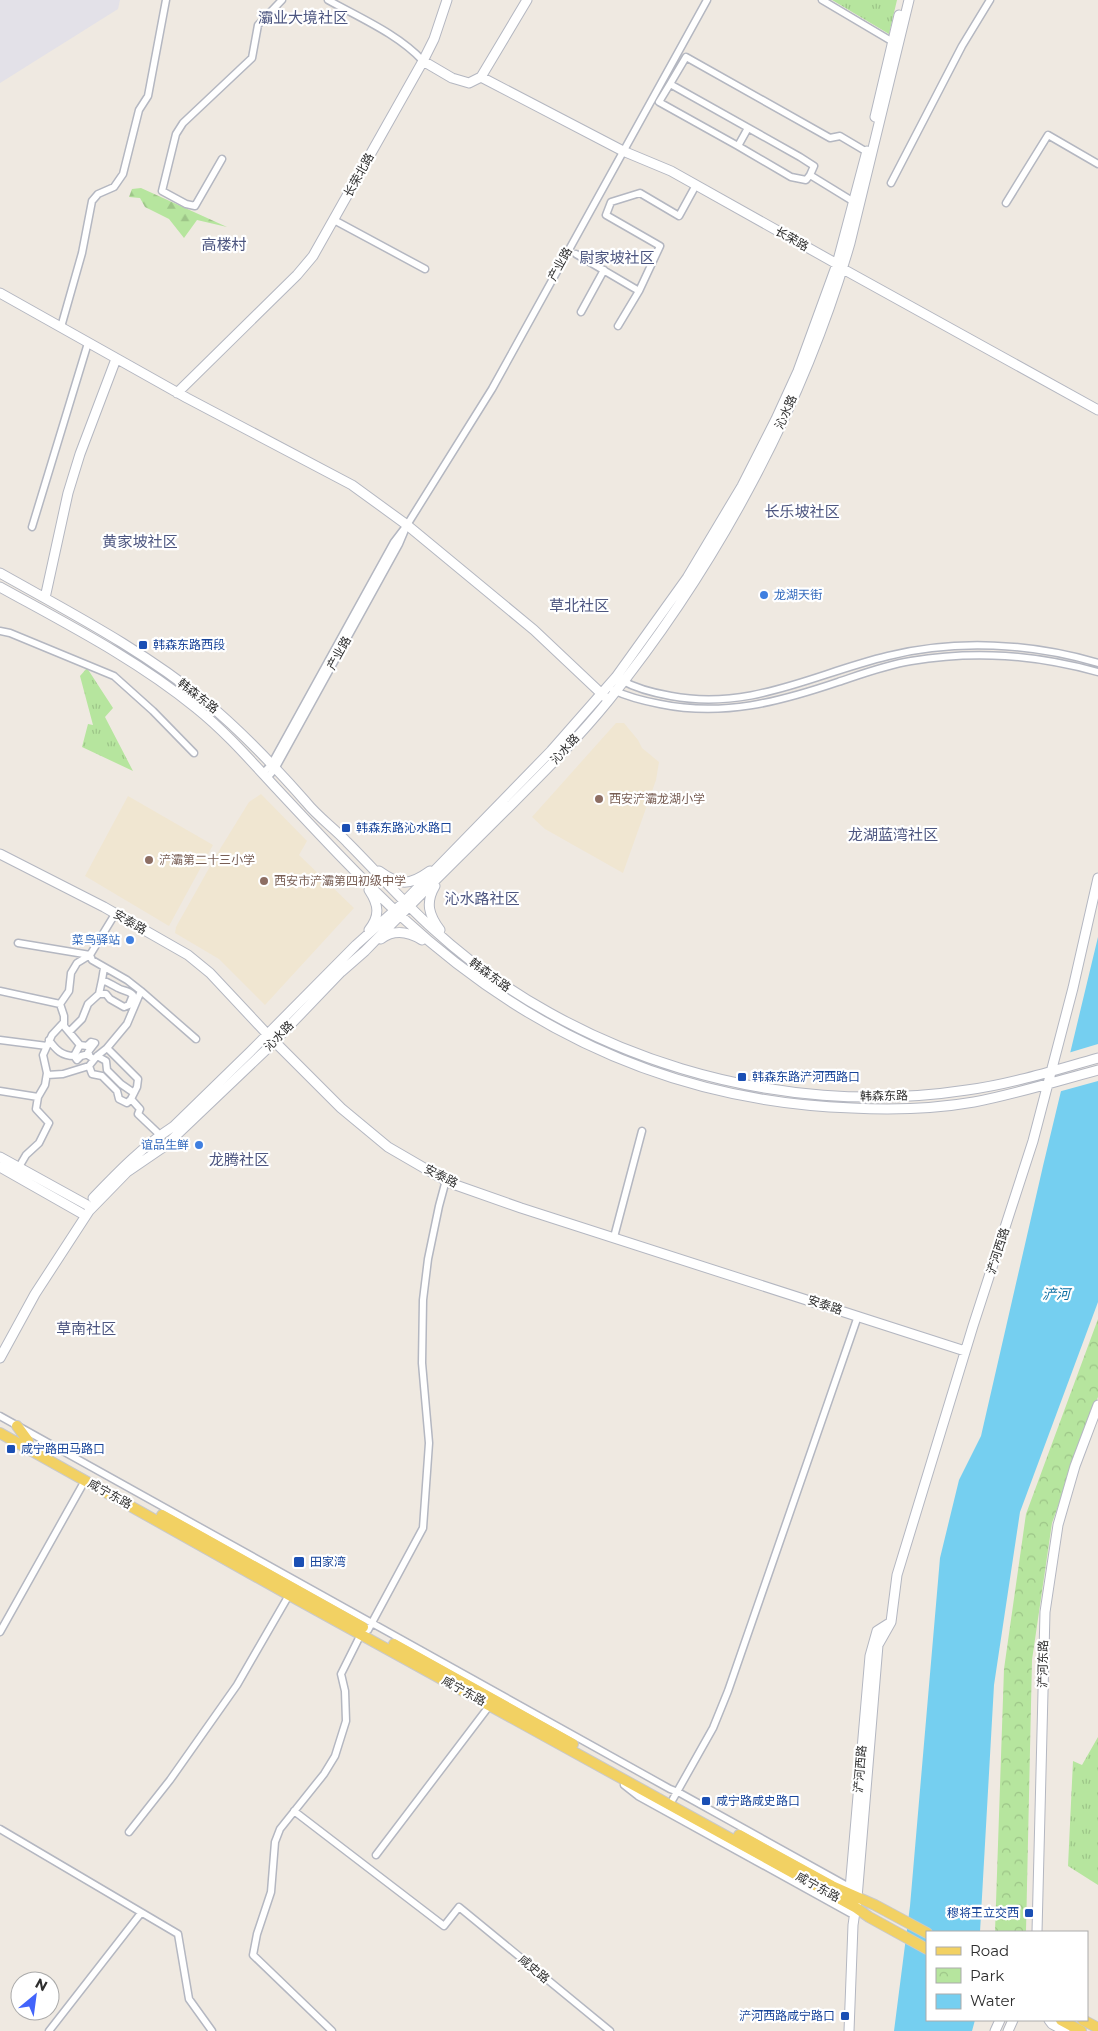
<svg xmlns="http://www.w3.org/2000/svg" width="1098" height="2031" font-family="Montserrat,'Noto Sans SC',sans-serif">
<defs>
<pattern id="grass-tufts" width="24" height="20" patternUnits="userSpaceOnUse" patternTransform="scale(1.25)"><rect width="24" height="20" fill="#b6e59e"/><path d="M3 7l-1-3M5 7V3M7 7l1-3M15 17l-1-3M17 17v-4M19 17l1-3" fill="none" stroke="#9dc588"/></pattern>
<pattern id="forest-firs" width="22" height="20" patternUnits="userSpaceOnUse" patternTransform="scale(1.25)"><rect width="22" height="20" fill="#b6e59e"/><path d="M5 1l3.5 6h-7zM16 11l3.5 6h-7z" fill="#9dc588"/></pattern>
<pattern id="park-crowns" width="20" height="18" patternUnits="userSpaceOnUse" patternTransform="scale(1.25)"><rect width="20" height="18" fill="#b6e59e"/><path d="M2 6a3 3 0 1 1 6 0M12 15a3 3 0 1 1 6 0" fill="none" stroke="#9dc588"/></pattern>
</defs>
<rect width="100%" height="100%" fill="#efe9e1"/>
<path fill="#e3e1e8" d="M0 0H120L118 9 0 83Z"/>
<path fill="#f0e6d1" d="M616 723H624L638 740 642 748 659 762 656 780 623 873 545 829 532 817Z
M261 794 307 841 299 855 354 908 265 1005 219 959 175 933 176 927 217 854 249 802Z
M128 796 213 845 169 926 85 876Z"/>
<path fill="url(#grass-tufts)" d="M832 0H897L889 34Z
M87 668 113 708 105 717 133 771 82 747 88 724 93 725 80 676Z
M1098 1737V1885L1068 1866 1073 1761 1082 1765Z"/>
<path fill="url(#forest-firs)" d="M141 188 227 227 197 220 184 238 169 219 145 207 140 198 129 197 132 189Z"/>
<path fill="url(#park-crowns)" d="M1098 1319V1397L1052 1523 1032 1660 1026 1932H995L1004 1669 1026 1514Z"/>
<path fill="#75cff0" d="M1098 937V1302L1020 1512 994 1685 980 1932H927V2020H975L972 2031H894L910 1906 940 1558 959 1480 981 1436 1043 1166Z"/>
<path fill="#efe9e1" d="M1098 1044V1081L1058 1092 1068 1053Z"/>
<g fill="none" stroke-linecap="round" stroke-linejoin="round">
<defs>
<path id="street" d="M328 0C360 18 398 34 423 61
M822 0 893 42
M670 84 659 102 738 146
M748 128 738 146 791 177 806 180 810 175
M222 159 195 206 186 204 162 191 176 134 183 123 252 58 258 25 282 0
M891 183 962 46 990 0
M854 202 810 175 814 166 800 157 670 84 686 57 830 138 840 136 867 152
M1006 203 1048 135 1098 164
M334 220 425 269
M576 254 639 291
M581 312 604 270
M618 326 639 291 660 246 606 215 611 202 640 193 679 216 696 185
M61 327 82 253 92 201 98 194 114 187 123 174 139 110 148 96 166 0
M407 525 492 389 707 0
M32 527 88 343
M0 631 10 633 114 676 153 711 194 753
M621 680C637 689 654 693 671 696 751 711 813 674 888 656 956 639 1031 643 1098 663
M613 690C628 697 644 701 660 704 723 717 779 702 838 682 862 674 886 665 911 661 976 650 1035 655 1098 672
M263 773 271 765 394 542 407 525 399 544 275 769 267 778
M115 914 90 955 92 960 127 980 141 991 127 1024 107 1048 138 1079 137 1087 131 1099 140 1109 138 1114 160 1135
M18 943 90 955 77 963 71 973 69 991 60 1004 64 1016V1026L80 1045 87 1046 91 1042 95 1043 88 1052 89 1056 94 1059
M102 980 99 994H106L110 999 124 1007 129 1005 133 995C128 990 123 991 118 988 112 985 108 982 102 980L104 968
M0 991 60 1004
M141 991 196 1039
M69 1032 82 1019 88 1004 99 994
M0 1040 47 1046
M49 1040C56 1050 62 1056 74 1056
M80 1045 74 1056 77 1060 81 1056 89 1054
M107 1048 97 1056 106 1061 107 1070 121 1084 134 1093
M97 1056 89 1066 92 1074 102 1076 117 1091 119 1099 127 1103 131 1099
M47 1075 63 1074 89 1066
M0 1091 38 1097
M19 1167 26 1155 39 1143 49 1123 36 1109 38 1097 45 1085 47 1073 43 1055 52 1035 64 1022
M614 1237 642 1131
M0 1416 670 1789 678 1792 851 1888
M0 1632 83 1484
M624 1785 638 1796 850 1913 855 1908
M673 1799 713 1728 728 1691 858 1316
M294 1811 444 1926 459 1907 610 2031
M0 1829 178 1934 189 1999 212 2031
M129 1832 170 1780 237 1685 289 1595
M376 1855 490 1705
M49 2031 141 1913
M332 2031 253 1955 257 1934 271 1892 275 1842 280 1829 324 1774 335 1756 346 1721 345 1691 341 1674 361 1634 368 1630 423 1528 429 1443 422 1363 423 1300 428 1259 439 1206 446 1180"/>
<path id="secondary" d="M423 61 434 39 447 0
M481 77 623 151 671 171 837 264 843 269 1098 410
M875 117 899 15
M0 293 187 398 352 485 407 525 534 630 605 697
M177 393 297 275 313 256 423 61 452 78 469 83 481 77 527 0
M0 573C71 613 143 650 206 702 240 730 277 769 306 802 318 817 334 828 347 842 376 871 402 901 433 929 574 1058 777 1119 967 1090 1012 1084 1055 1070 1098 1058
M0 587C67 624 136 659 196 708 226 732 251 761 277 789 318 833 359 877 403 918 530 1035 678 1102 852 1108 892 1110 934 1109 974 1102 1016 1094 1057 1081 1098 1070
M45 598 68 493 80 454 116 359
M0 854 104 907 188 955 210 973 268 1035 341 1108 388 1147 450 1183 521 1208 965 1351
M379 871C400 886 409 886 430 871
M435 886C425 903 429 915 440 930
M369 930C380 916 379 905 369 890
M381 939C394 929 409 932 422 940
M0 1157 87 1205
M0 1167 81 1213
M93 1198C118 1172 143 1146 174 1126L250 1052 356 945 404 902 551 751 616 677 687 578 742 486 776 419 798 371 837 264 867 151
M0 1358 35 1294 89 1211 127 1172 165 1146 269 1047 341 972 365 951C414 901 464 852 513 803 546 770 579 737 609 700 715 568 803 407 850 243L909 0
M849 1901 870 1656 877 1631 888 1624
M1037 1932 1045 1612 1058 1525 1075 1466 1098 1405
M1049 2020 1052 2024 1065 2031
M849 2031 853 1925 857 1898 878 1645 891 1622 897 1575 973 1326 1033 1141 1073 988 1098 878
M995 2031 1000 2020
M1008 2031 1013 2020"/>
<path id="primary" d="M17 1426 28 1441
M0 1433 289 1595 855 1907 869 1917 927 1949
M162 1515 363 1627
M394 1644 573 1744
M739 1835 832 1886 875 1905 927 1933
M1061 2020 1081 2031
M1083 2020 1098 2028"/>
</defs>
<use href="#street" stroke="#b4b7c1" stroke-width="9"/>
<use href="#secondary" stroke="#b4b7c1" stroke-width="11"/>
<use href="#primary" stroke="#c9c9c9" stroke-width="12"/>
<use href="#street" stroke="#fff" stroke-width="6"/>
<use href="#secondary" stroke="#fff" stroke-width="9"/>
<use href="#primary" stroke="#f2d163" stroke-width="10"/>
</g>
<g fill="#3f7fe0" stroke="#fff" stroke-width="2">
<circle cx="764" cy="595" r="5"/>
<circle cx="130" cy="940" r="5"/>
<circle cx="199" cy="1145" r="5"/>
</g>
<g fill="#1a4fb4" stroke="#fff" stroke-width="2">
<rect x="138" y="640" width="10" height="10" rx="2.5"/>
<rect x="341" y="823" width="10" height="10" rx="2.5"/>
<rect x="737" y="1072" width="10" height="10" rx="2.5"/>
<rect x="6" y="1444" width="10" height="10" rx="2.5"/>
<rect x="293" y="1556" width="12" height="12" rx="2.5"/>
<rect x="701" y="1796" width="10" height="10" rx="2.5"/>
<rect x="1024" y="1908" width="10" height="10" rx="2.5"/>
<rect x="840" y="2011" width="10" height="10" rx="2.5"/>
</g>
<g fill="#8d6e63" stroke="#fff" stroke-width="2">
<circle cx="599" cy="799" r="5"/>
<circle cx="149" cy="860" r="5"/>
<circle cx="264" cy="881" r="5"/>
</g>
<g text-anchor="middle" stroke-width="4.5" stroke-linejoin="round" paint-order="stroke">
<g font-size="12" fill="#2e2e2e" stroke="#fff">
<text transform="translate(359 175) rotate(-61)" y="4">长荣北路</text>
<text transform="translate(792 239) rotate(29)" y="4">长荣路</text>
<text transform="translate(560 264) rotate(-61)" y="4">产业路</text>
<text transform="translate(786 412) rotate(-66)" y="4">沁水路</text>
<text transform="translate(339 653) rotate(-61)" y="4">产业路</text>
<text transform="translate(198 696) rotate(38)" y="4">韩森东路</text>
<text transform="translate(565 749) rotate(-48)" y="4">沁水路</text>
<text transform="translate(130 922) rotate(30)" y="4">安泰路</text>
<text transform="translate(490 975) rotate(36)" y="4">韩森东路</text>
<text transform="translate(279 1036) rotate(-46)" y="4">沁水路</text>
<text transform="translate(884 1096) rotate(-1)" y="4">韩森东路</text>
<text transform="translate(441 1176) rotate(27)" y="4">安泰路</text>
<text transform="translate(998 1251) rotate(-72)" y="4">浐河西路</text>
<text transform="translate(825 1305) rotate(18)" y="4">安泰路</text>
<text transform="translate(110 1494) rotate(29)" y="4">咸宁东路</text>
<text transform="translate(1043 1664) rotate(-89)" y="4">浐河东路</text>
<text transform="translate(464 1691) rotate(29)" y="4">咸宁东路</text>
<text transform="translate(860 1769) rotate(-85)" y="4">浐河西路</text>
<text transform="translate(818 1887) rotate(29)" y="4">咸宁东路</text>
<text transform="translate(534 1969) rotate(40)" y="4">咸史路</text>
</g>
<g font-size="12" fill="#366cbe" stroke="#fff" text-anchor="end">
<text x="774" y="599" text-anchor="start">龙湖天街</text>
<text x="120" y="944">菜鸟驿站</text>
<text x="189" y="1149">谊品生鲜</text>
</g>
<g font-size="12" fill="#164399" stroke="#fff" text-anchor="start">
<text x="153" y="649">韩森东路西段</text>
<text x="356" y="832">韩森东路沁水路口</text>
<text x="752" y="1081">韩森东路浐河西路口</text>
<text x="21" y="1453">咸宁路田马路口</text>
<text x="310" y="1566">田家湾</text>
<text x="716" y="1805">咸宁路咸史路口</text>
<text x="1019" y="1917" text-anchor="end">穆将王立交西</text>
<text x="835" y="2020" text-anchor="end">浐河西路咸宁路口</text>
</g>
<g font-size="12" fill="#785e54" stroke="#fff" text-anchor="start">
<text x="609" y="803">西安浐灞龙湖小学</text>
<text x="159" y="864">浐灞第二十三小学</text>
<text x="274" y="885">西安市浐灞第四初级中学</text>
</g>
<g font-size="14" font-style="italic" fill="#0d6fa3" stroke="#fff">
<text x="1056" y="1299">浐河</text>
</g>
<g font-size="15" fill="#4d5680" stroke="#fff">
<text x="303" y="23">灞业大境社区</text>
<text x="224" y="250">高楼村</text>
<text x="617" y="263">尉家坡社区</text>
<text x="802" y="517">长乐坡社区</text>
<text x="140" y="547">黄家坡社区</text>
<text x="579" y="611">草北社区</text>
<text x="893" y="840">龙湖蓝湾社区</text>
<text x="482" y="904">沁水路社区</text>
<text x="239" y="1165">龙腾社区</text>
<text x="86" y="1334">草南社区</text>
</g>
</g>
<rect x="926" y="1931" width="162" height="90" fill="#ffffff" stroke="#ababab"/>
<rect x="936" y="1947" width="25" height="8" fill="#f2d163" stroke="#ababab"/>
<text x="970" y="1956" font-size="15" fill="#2e2e2e">Road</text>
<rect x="936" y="1968" width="25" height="15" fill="url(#park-crowns)" stroke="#ababab"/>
<text x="970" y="1981" font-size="15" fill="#2e2e2e">Park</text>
<rect x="936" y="1994" width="25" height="15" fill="#75cff0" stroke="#ababab"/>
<text x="970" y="2006" font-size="15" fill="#2e2e2e">Water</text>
<g transform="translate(35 1996) rotate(29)"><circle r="24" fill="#ffffff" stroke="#ababab"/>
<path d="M0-4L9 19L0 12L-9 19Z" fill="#4264fb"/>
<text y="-8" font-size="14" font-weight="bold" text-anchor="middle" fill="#2e2e2e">N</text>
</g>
</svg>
